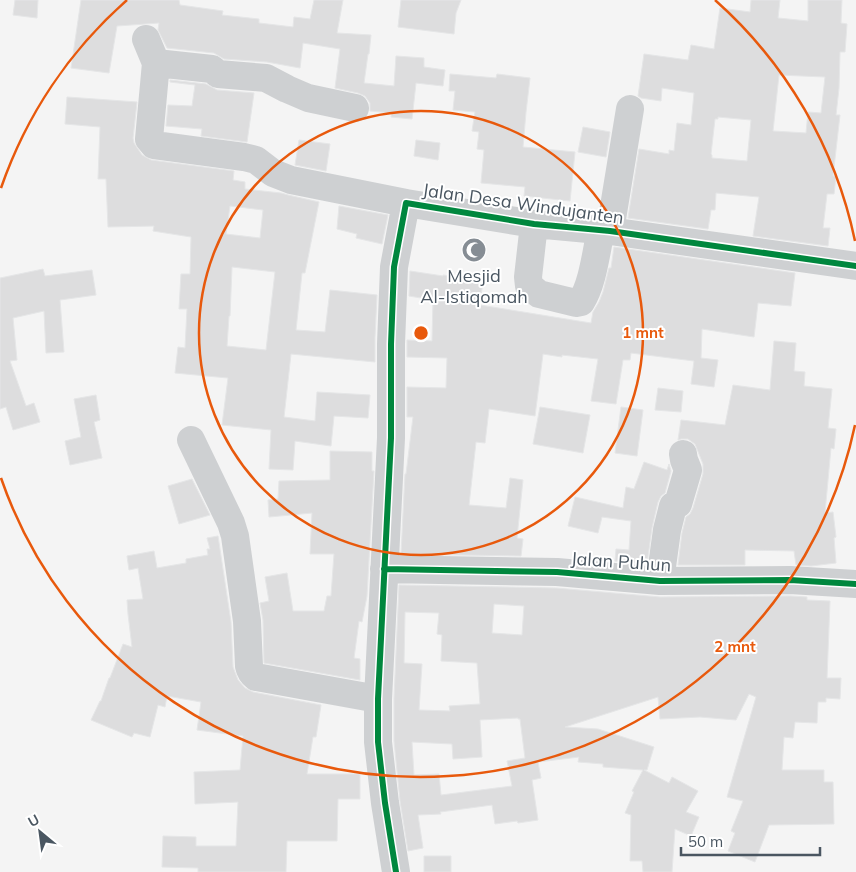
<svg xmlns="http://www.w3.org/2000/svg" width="856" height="872" font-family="Mulish,sans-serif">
<rect width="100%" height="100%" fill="#f4f4f4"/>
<path fill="#ddddde" stroke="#e5e6e7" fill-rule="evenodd" d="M15 0H38L37 18 13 15Z
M81 0H179L180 5 223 11 222 15 259 19V23L293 27 294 17 310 19 314 0H343L337 33 371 35 369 54H368L364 83 394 86 396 56 424 58V67L445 70 443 86 416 83 412 119 391 117 392 113 370 111V103L365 96 358 93 335 88 340 49 303 43 300 68 267 62 224 59 214 53 167 48 158 30 159 23 117 26 109 73 71 68Z
M401 0H461L456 13 454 34 398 27Z
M751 0H780L778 18 808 21V0H842L841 23 847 24 845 52H840L839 88 836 115H840L833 176H836L834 194H827L823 228H830L828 246 753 236 759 197 716 193 715 210H711L708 229 628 218 639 149 669 154V150L674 151 677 123 691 125 694 93 662 88 661 101 641 98 638 96 644 54 688 60 691 45 714 49 720 8 750 12ZM779 75 825 77 821 113 808 112 806 133 773 131ZM718 117 751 120 747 161 712 158V155L711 154 715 119H718Z
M450 74 496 78 497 74 530 78 526 112 523 147 575 152 570 201 524 196 525 187 481 183 484 150 477 149 479 132 472 131 475 112 453 110 455 91H449Z
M170 80 206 84 217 90 254 93 247 142 201 136 202 129 166 126 168 105 192 106 195 85 170 82Z
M67 97 137 102 133 138 134 143 142 155 151 160 234 171 233 180 245 182V189L281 193 288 195 319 202 305 273H302L296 330 325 332 330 290 377 295 375 337V362L291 354 284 417 315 421 317 392 370 395 368 418 334 416 331 446 295 441 293 470 269 469 271 430 222 425 228 378 175 373 178 347 185 348 187 309H179L181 274H190L191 237 153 231 154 226 108 227 106 179H98L100 127 65 124ZM230 206 263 210 260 238 226 234ZM232 267 275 272 266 350 227 346 229 316H230Z
M583 127 610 132 606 157 578 152Z
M299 140 330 144 326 171 295 165Z
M416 140 440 143 438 160 414 156Z
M339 206 388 215 382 244 356 238 357 234 337 229Z
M614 247 795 273 791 306 758 303 754 337 702 329 701 358 718 360 714 387 691 384 694 361 631 353 630 360H623L616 404 591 401 598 359 562 355V357L543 354 535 416 489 409 485 443 476 442 469 505 506 508 510 478 523 480 517 538 523 539 521 556 401 554 405 474H406L413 417H407V387L446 388 447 358 407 357V340L432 341 433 300 409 296 410 271 443 276V275L483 280 480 305 591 323 593 312 599 302 603 292 609 268H611Z
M43 269 45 276 92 270 96 295 60 300 64 352 46 353 44 311 13 318 17 360 10 361 26 406 34 403 40 422 13 430 6 407 0 409V278Z
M774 341 796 343 794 371 805 372 804 386 832 389 828 428 836 429 834 449 831 448 825 513 833 512 836 537 834 538 836 563 811 566 796 565 794 551 745 550V565H678L682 533 686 517 690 514 693 508 703 474V464L695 444 688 439H681L678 440 681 420 725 425 733 385 770 390Z
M658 388 683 391 681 412 655 410Z
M96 395 100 420 94 422 102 458 70 465 65 441 81 437 74 399Z
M540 407 590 415 583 453 533 444Z
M621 407 643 410 637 456 615 453Z
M330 451 372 452V471H374L367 596 362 622 359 621 354 658 360 659V680L264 663 263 620 260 603 269 601 265 577 287 573 293 611H324L327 596H331L334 554H310L312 513 269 517 268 500 278 499 279 481 330 480Z
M644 462 667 470 669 464 671 471 665 493 661 496 658 502 652 528 647 564 615 561 616 549 629 550 631 521 602 517 598 533 568 526 575 497 623 508 626 487 634 489Z
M192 479 210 515 179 524 168 486Z
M218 536 231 622 233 667 238 680 245 688 253 692 321 705 316 737H313L307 774H360V799H338L337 841H287L286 872H198V868L162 867 163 836 196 837V846H236L238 802 195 804 194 772 240 770 243 736 197 730 201 702 167 696 165 707 158 705 150 737 134 733 132 737 91 720 100 701H101L109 678H110L123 644 132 647 128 614 127 600 143 599 138 568 129 570 127 556 154 551 157 568 186 563V559L208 555 207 549H210L207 538Z
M399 585 556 588 660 597 790 596 807 597V600L830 601 827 678H841L840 699 826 698V702H818L817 723 795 722 793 738 784 737 782 770H824V782H833L834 824 769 825 755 862 728 851 735 833 731 831 743 801 727 797 756 697 749 694 736 720 700 717 660 719 658 697 565 727 598 729 654 747 647 770H644L669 783 672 777 698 791 686 812 699 817 691 836 675 829 672 872H643L642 861H630L631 815 625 813 634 792 632 791 643 770 603 767V764L578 762 579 757 538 762 541 778 532 780 538 820 518 823 517 821 495 824 492 805 440 812 441 814 418 815 423 848 408 851 400 801 394 741V699ZM494 604 524 606 522 635 492 633ZM405 612 439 613 437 634 442 635 441 661 477 663 480 704 449 706 450 711 419 710 422 664 404 663ZM518 718V719H520L525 758 507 761 512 786 441 795 439 774 414 775 412 742 452 744 453 759 482 757 480 720Z
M424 856H451V872H424Z"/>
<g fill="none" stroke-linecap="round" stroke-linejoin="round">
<path stroke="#ced0d2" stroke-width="28" d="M146 39 156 63 149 139 154 145 244 157 256 160 273 173 291 180 406 203
M156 63 212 69 218 74 266 78 287 89 308 98 355 108
M534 224 528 277 529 286 539 294 576 303 581 302C593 283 596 252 601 230
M610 231 630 109
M191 440 231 523 235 536 247 621 249 666C250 671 252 674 256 677L378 699
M384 569 557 572 660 581 790 580 856 584
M660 581 667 530 673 506 678 504 688 470 684 460 683 454
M396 872 385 803 378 742V699L391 438V344L394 267 406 203 534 224 610 231 856 266"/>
<defs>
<path id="cycleway" d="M384 569 557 572 660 581 790 580 856 584
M396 872 385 803 378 742V699L391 438V344L394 267 406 203 534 224 610 231 856 266"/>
</defs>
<use href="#cycleway" stroke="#fff" stroke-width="9"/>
<use href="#cycleway" stroke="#00873e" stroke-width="6"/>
</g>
<g fill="none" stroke="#e8590c" stroke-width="2.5">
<circle cx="421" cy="333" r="222"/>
<path d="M855 425A444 444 0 0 1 1 478M1 188A444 444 0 0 1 127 0M715 0A444 444 0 0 1 855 241"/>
</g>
<defs>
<symbol id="mosque-disc" viewBox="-11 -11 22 22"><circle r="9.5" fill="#868d94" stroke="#fff"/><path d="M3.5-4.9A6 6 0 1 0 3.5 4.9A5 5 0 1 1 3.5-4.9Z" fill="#fff"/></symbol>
</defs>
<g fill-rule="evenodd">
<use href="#mosque-disc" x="460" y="236" width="28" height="28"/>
</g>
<g text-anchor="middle" stroke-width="4" stroke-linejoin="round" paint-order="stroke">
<g font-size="18" fill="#4a5661" stroke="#fff">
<text transform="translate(523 204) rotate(8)" y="6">Jalan Desa Windujanten</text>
<text transform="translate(621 562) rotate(4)" y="6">Jalan Puhun</text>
</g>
<g font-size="18" fill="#4a5661" stroke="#fff">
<text x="474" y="282">Mesjid<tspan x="474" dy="21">Al-Istiqomah</tspan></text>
</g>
</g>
<circle cx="421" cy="333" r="8" fill="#e8590c" stroke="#fff" stroke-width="2.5"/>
<g font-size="15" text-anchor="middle" font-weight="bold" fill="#e8590c" stroke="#fff" stroke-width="4" stroke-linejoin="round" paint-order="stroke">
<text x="643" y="338">1 mnt</text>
<text x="735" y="652">2 mnt</text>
</g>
<g transform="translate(40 832) rotate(331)" stroke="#ffffff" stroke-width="4" paint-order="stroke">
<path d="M0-4L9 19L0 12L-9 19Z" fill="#4a5661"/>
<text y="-8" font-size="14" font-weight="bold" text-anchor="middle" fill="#4a5661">U</text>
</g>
<path d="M681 847v8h139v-8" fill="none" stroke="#4a5661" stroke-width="2.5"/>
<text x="688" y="847" font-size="15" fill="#4a5661" stroke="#ffffff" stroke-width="4" paint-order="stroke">50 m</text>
</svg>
